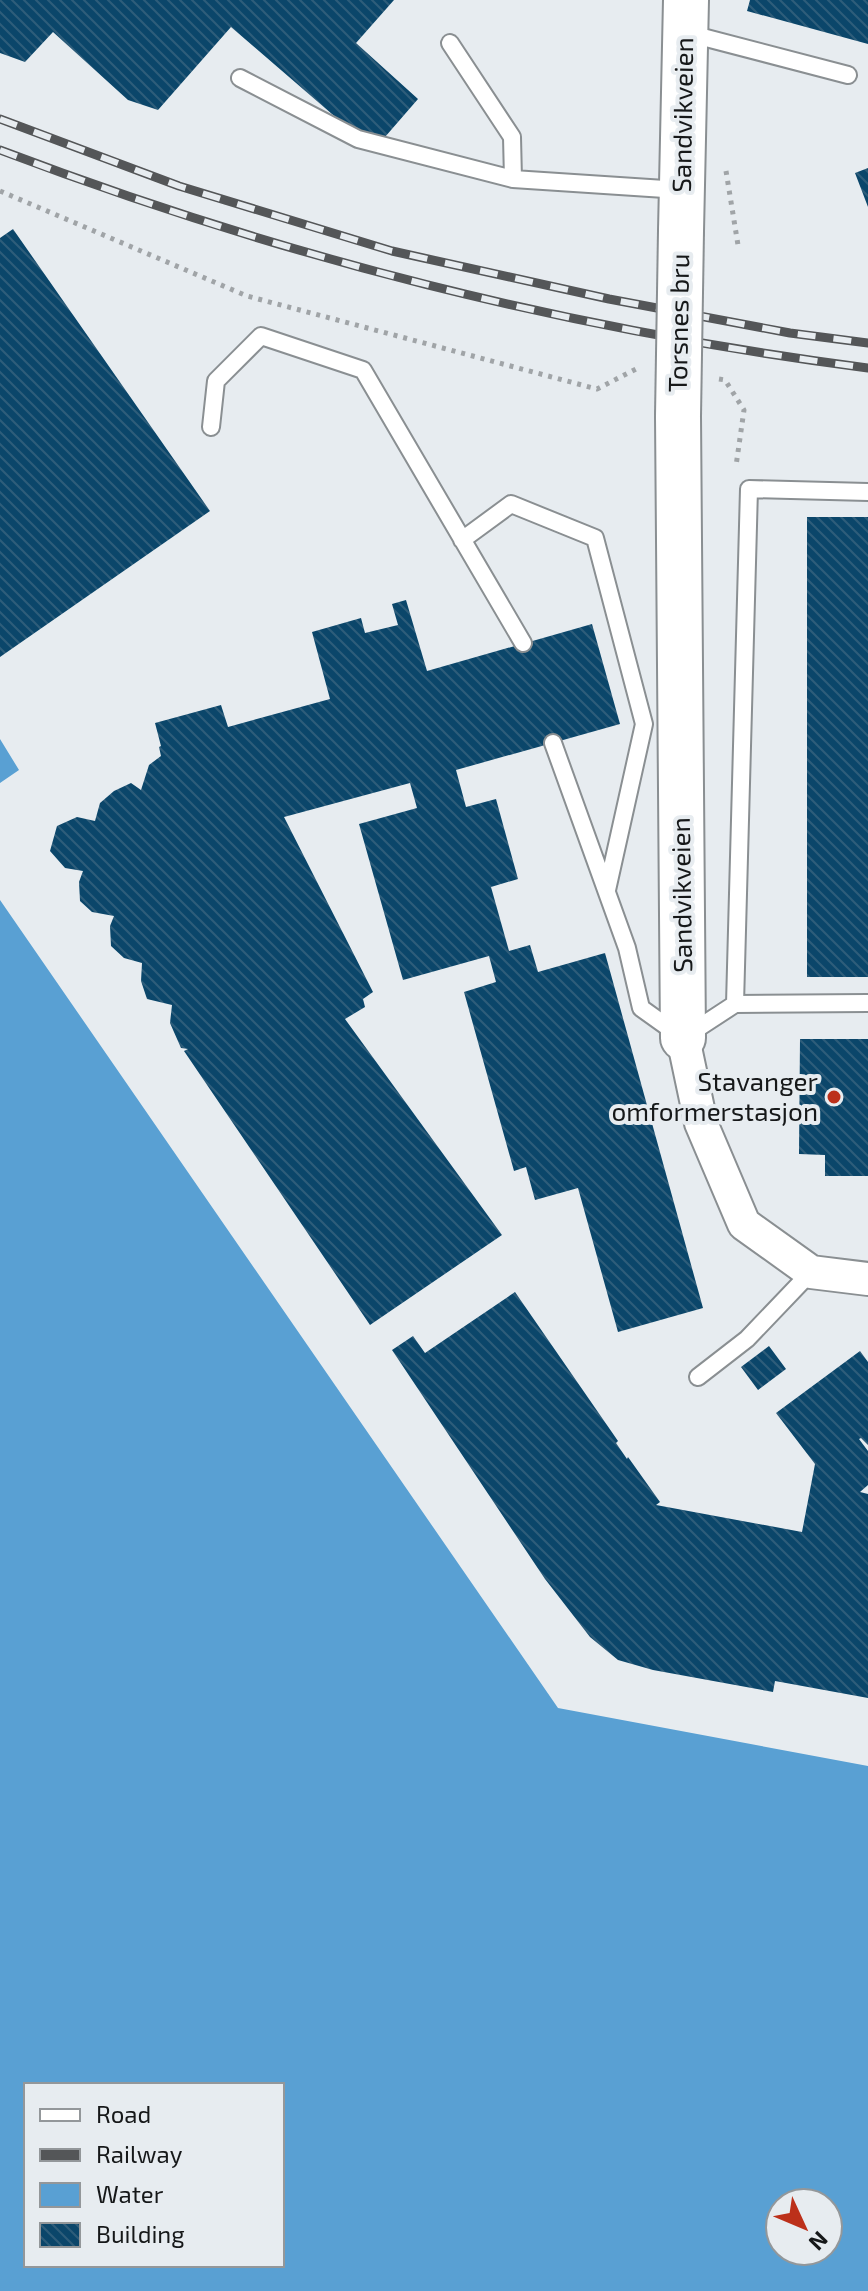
<svg xmlns="http://www.w3.org/2000/svg" width="868" height="2291" font-family="'Exo 2',sans-serif">
<defs>
<pattern id="building-back-hatch" width="6" height="6" patternUnits="userSpaceOnUse" patternTransform="scale(2)"><rect width="6" height="6" fill="#0b466a"/><path d="M-1 5l2 2M0 0l6 6M5-1l2 2" fill="none" stroke="#2e5d7a"/></pattern>
</defs>
<rect width="100%" height="100%" fill="#e7ecf0"/>
<path fill="#59a0d3" fill-rule="evenodd" d="M0 739 19 770 0 783Z
M0 900 558 1708 868 1766V2291H0ZM26 2085H282V2265H26ZM780 2203H828V2251H780Z"/>
<path fill="url(#building-back-hatch)" d="M0 0H394L356 43 418 99 385 137 347 127 231 27 158 110 128 100 53 32 25 62 0 53Z
M750 0H868V44L747 11Z
M868 168V207L855 173Z
M13 229 210 511 0 657V238Z
M807 517H868V977H807Z
M406 600 427 671 592 624 620 724 456 770 466 807 496 799 518 879 491 887 509 951 530 945 538 972 605 953 703 1308 618 1332 578 1188 535 1200 526 1167 514 1171 464 992 496 982 489 956 403 980 359 824 417 808 410 783 284 817 373 992 363 999 365 1007 345 1019 502 1235 370 1325 184 1051 188 1049 181 1048 170 1023 172 1005 147 999 141 981 142 963 124 958 111 946 110 926 114 916 92 912 80 901 79 882 83 871 65 868 50 851 57 826 77 817 95 821 100 803 114 791 131 783 141 790 149 765 161 756 159 747 161 746 155 723 221 705 228 727 330 699 312 632 361 618 365 633 398 625 392 604Z
M800 1039H868V1176H825V1155L799 1154Z
M515 1292 618 1441 616 1443 627 1459 628 1457 660 1502 656 1505 802 1532 815 1464 776 1413 860 1351 868 1362V1445L861 1438 859 1439 868 1451V1485L860 1492 868 1494V1698L775 1681 773 1692 653 1670 618 1660 590 1637 545 1579 392 1350 413 1336 425 1353Z
M769 1346 786 1369 758 1390 741 1367Z"/>
<g fill="none" stroke-linecap="round" stroke-linejoin="round">
<defs>
<path id="lane" d="M687 33 848 75
M450 43 512 137 513 179
M240 78 358 139 513 179 680 190
M211 427 216 381 261 336 363 370 523 643
M462 540 511 504 595 538 644 724 607 890
M553 743 627 948 641 1008 683 1038 735 1004 749 489 868 492
M735 1004 868 1003
M698 1377 747 1339 811 1272"/>
<path id="street" d="M683 1038 701 1123 744 1224 811 1272 868 1279"/>
<path id="secondary" d="M681 231 686 0
M678 416 683 1038"/>
</defs>
<use href="#lane" stroke="#8a8f92" stroke-width="20"/>
<use href="#street" stroke="#8a8f92" stroke-width="36"/>
<use href="#secondary" stroke="#8a8f92" stroke-width="48"/>
<path stroke="#a0a4a7" stroke-width="5" stroke-dasharray="4 6" stroke-linecap="butt" d="M726 171 738 245
M0 191 247 296 597 389 640 367
M719 379 725 380 744 410 736 466"/>
<use href="#lane" stroke="#fff" stroke-width="16"/>
<use href="#street" stroke="#fff" stroke-width="32"/>
<use href="#secondary" stroke="#fff" stroke-width="44"/>
<defs>
<path id="rail" d="M0 119 179 186 392 251 609 299 790 333 868 343
M0 150C285 258 566 329 868 368"/>
</defs>
<use href="#rail" stroke="#545658" stroke-width="9"/>
<use href="#rail" stroke="#e7ecf0" stroke-width="6" stroke-dasharray="18" stroke-linecap="butt"/>
<defs>
<path id="secondary-bridge" d="M678 416 681 231"/>
</defs>
<use href="#secondary-bridge" stroke="#8a8f92" stroke-width="48" stroke-linecap="butt"/>
<use href="#secondary-bridge" stroke="#fff" stroke-width="44"/>
</g>
<circle fill="#bc301a" stroke="#e7ecf0" stroke-width="3" cx="834" cy="1097" r="8"/>
<g text-anchor="middle" stroke-width="8" stroke-linejoin="round" paint-order="stroke">
<g font-size="26" fill="#161819" stroke="#e7ecf0">
<text transform="translate(683 115) rotate(-89)" y="9">Sandvikveien</text>
<text transform="translate(679 323) rotate(-89)" y="9">Torsnes bru</text>
<text transform="translate(682 895) rotate(-91)" y="9">Sandvikveien</text>
</g>
<g font-size="26" fill="#161819" stroke="#e7ecf0" text-anchor="end">
<text x="818" y="1091">Stavanger<tspan x="818" dy="30">omformerstasjon</tspan></text>
</g>
</g>
<rect x="24" y="2083" width="260" height="184" fill="#e7ecf0" stroke="#93979a" stroke-width="2"/>
<rect x="40" y="2109" width="40" height="12" fill="#ffffff" stroke="#93979a" stroke-width="2"/>
<text x="96" y="2123" font-size="24" fill="#161819">Road</text>
<rect x="40" y="2149" width="40" height="12" fill="#545658" stroke="#93979a" stroke-width="2"/>
<text x="96" y="2163" font-size="24" fill="#161819">Railway</text>
<rect x="40" y="2183" width="40" height="24" fill="#59a0d3" stroke="#93979a" stroke-width="2"/>
<text x="96" y="2203" font-size="24" fill="#161819">Water</text>
<rect x="40" y="2223" width="40" height="24" fill="url(#building-back-hatch)" stroke="#93979a" stroke-width="2"/>
<text x="96" y="2243" font-size="24" fill="#161819">Building</text>
<g transform="translate(804 2227) rotate(134)"><circle r="38" fill="#e7ecf0" stroke="#93979a" stroke-width="2"/>
<path d="M0-6L14 30L0 20L-14 30Z" fill="#bc301a"/>
<text y="-12" font-size="22" font-weight="bold" text-anchor="middle" fill="#161819">N</text>
</g>
</svg>
